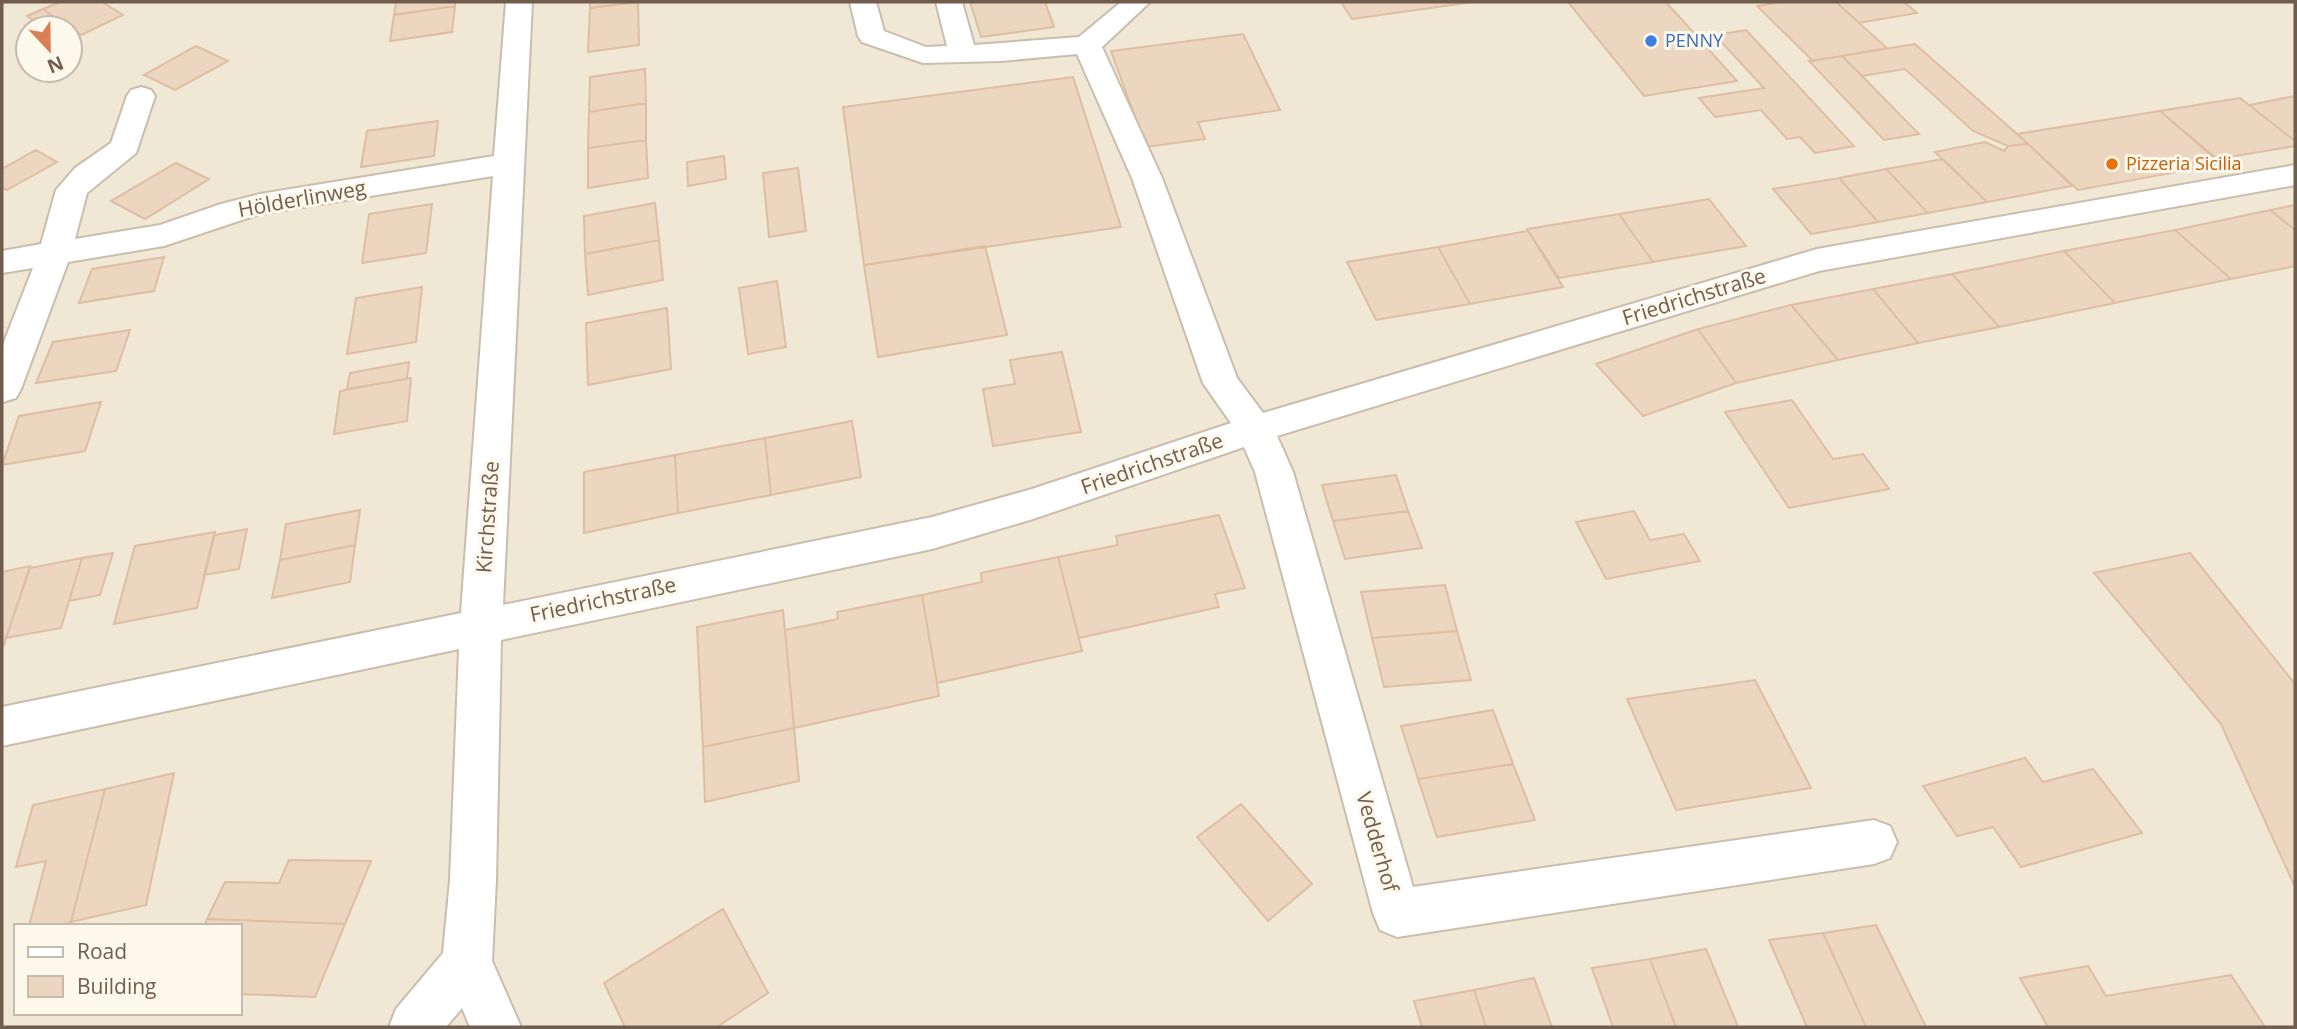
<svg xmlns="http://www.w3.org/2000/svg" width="2297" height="1029" font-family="'Open Sans',sans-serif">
<rect width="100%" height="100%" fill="#faf4e6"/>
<path fill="#f1e7d5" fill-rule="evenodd" d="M2 2H2295V1027H2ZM28 28H70V70H28ZM16 926H240V1013H16Z"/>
<path fill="#edd6c0" stroke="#debea2" stroke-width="2" d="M60 2H102L123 15 81 35 43 9Z
M396 2H455V6L394 15Z
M590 2H638L590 8Z
M638 2 639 45 588 52 590 8Z
M970 2H1045L1054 27 981 37Z
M1341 2H1473L1352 19Z
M1568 2H1666L1737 81 1644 96Z
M1782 2H1836L1887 48 1813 61 1757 6Z
M1836 2H1904L1917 13 1859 23Z
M455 6 452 32 390 41 394 15Z
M43 9 67 26 45 28 27 16Z
M1746 30 1854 146 1815 153 1800 137 1787 139 1761 110 1715 117 1699 98 1764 88 1715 35Z
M1243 34 1280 110 1198 122 1205 139 1146 147 1111 51Z
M1915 44 2017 134 2028 144 2008 146 1973 131 1905 69 1862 76 1842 56Z
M196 46 228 61 175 90 144 75Z
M1842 56 1862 76 1919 134 1884 140 1809 61Z
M645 69 646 103 589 112 590 77Z
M1073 77 1121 227 864 265 843 107Z
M2295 96V141L2249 105Z
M2240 98 2295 141V146L2217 159 2160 111Z
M646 103V140L588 148 589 112Z
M2160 111 2221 164 2078 190 2017 134Z
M438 121 434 156 361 167 367 131Z
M646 140 648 178 588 188V148Z
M1985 142 2004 151 2008 146 2028 144 2072 186 1987 202 1935 152Z
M36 150 57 162 7 190 2 188V169Z
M724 156 726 179 688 186 687 162Z
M1943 159 1987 202 1928 213 1886 169Z
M176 163 209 179 145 219 111 201Z
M798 168 806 231 769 237 763 173Z
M1886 169 1928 213 1878 222 1839 178Z
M1839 178 1878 222 1811 234 1773 189Z
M1709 199 1746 246 1653 262 1619 214Z
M655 203 659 240 585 254 584 216Z
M432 204 426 253 362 263 369 214Z
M2295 205V230L2270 210Z
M2270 210 2295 230V266L2231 279 2175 230Z
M1619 214 1653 262 1559 278 1527 229Z
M2175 230 2231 279 2115 303 2064 251Z
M1528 231 1563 287 1470 304 1438 247Z
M659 240 663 280 588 295 585 254Z
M985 246 1007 335 878 357 864 265Z
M1438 247 1470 304 1376 320 1347 262Z
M2064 251 2115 303 1999 327 1952 274Z
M164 257 154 291 79 303 92 269Z
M1952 274 1999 327 1918 343 1873 289Z
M777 281 786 347 748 354 739 288Z
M422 287 416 342 347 354 356 298Z
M1873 289 1918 343 1838 360 1791 305Z
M1791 305 1838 360 1736 383 1698 329Z
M667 308 671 369 588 385 586 323Z
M1698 329 1736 383 1643 416 1596 364Z
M130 330 116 371 36 383 53 342Z
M1062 352 1081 432 993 446 983 389 1015 384 1010 360Z
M409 362 407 379 347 389 350 373Z
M411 378 407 421 334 434 340 391Z
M1792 400 1833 459 1863 454 1889 489 1789 508 1725 412Z
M101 402 85 451 2 465 19 416Z
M852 421 861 477 771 495 765 438Z
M765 438 771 495 678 513 675 455Z
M675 455 678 513 584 533V472Z
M1396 475 1408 511 1333 521 1322 485Z
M360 510 355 545 280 560 286 524Z
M1408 511 1422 548 1345 559 1333 521Z
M1634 511 1650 540 1684 534 1700 561 1606 579 1576 522Z
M1219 515 1245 588 1215 594 1219 607 1079 638 1058 557 1118 545 1116 536Z
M247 529 239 569 204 575 214 535Z
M215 532 197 608 114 624 135 546Z
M355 545 350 582 272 598 280 560Z
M113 553 100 595 69 601 82 558Z
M2190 553 2295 684V887L2221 724 2094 573Z
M1058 557 1082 651 937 683 922 595 982 582 981 573Z
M82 558 61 628 6 638 30 568Z
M30 566 4 645 2 646V572Z
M1445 585 1457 631 1372 638 1361 592Z
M922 595 939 696 794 728 785 630 838 619 837 612Z
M783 610 794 728 703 747 697 627Z
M1457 631 1471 680 1384 687 1372 638Z
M1755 680 1811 788 1676 810 1627 699Z
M1493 710 1513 764 1418 779 1401 726Z
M794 728 799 781 705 802 703 747Z
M2025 758 2043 782 2093 769 2142 833 2021 867 1993 827 1957 836 1923 786Z
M1513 764 1535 820 1437 837 1418 779Z
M174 773 146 905 71 922 105 789Z
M105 789 71 922 57 926H29L46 861 16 867 33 805Z
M1241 804 1312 884 1268 921 1197 837Z
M289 860 371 861 345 924 207 919 225 882 279 883Z
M723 909 768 993 717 1027H625L604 983Z
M207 919 345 924 315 997 240 994V926H204Z
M1876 925 1926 1027H1866L1823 933Z
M1823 933 1866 1027H1807L1769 940Z
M1706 949 1738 1027H1676L1650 959Z
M1650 959 1676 1027H1613L1592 968Z
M2088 966 2106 996 2231 975 2265 1027H2048L2020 978Z
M1534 978 1552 1027H1486L1474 990Z
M1474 990 1486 1027H1422L1414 1001Z"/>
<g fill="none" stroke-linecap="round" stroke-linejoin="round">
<defs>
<path id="minor" d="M506 2H532L503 605 932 517 1032 489 1231 423 1203 383 1132 178 1077 54 1001 61 923 63 862 42 858 36 850 2H876L884 31 926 47 947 46 936 2H962L974 45 1079 37 1121 2H1150L1102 47 1162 178 1237 378 1263 413 1817 249 2295 165V185L1819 271 1277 436 1293 472 1413 887 1874 820 1890 826 1897 842 1890 858 1874 864 1397 937 1380 930 1373 913 1255 472 1244 447 1033 519 932 549 501 640 496 880 492 961 521 1027H470L462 1008 446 1027H389L396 1009 443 953 450 880 459 649 2 746V707L461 613 493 176 260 214 164 246 68 262 21 389 16 398 3 402 2 347 33 268 2 273V251L41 244 56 190 75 168 111 143 127 96 131 90 141 87 151 90 155 96 136 153 87 193 75 239 160 225 221 204 260 194 494 156Z"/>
</defs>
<use href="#minor" stroke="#cbbdad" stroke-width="4"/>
<use href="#minor" fill="#fff" fill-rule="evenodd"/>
</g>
<circle fill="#3f7fe0" stroke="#fdf8ec" stroke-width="2.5" cx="1651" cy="41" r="7"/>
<circle fill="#e8710a" stroke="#fdf8ec" stroke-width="2.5" cx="2112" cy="164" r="7"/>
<g text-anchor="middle" stroke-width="6" stroke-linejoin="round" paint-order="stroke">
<g font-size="18" fill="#366cbe" stroke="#fdf8ec" text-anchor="start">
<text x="1665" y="47">PENNY</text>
</g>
<g font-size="18" fill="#c56008" stroke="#fdf8ec" text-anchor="start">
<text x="2126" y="170">Pizzeria Sicilia</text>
</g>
<g font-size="21" fill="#715d4d" stroke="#fdf8ec">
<text transform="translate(302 199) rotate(-10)" y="7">Hölderlinweg</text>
<text transform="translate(1694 297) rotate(-17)" y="7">Friedrichstraße</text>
<text transform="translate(1152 464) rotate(-19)" y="7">Friedrichstraße</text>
<text transform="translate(488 517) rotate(-86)" y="7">Kirchstraße</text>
<text transform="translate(603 600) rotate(-12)" y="7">Friedrichstraße</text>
<text transform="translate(1377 842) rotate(74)" y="7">Vedderhof</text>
</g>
</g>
<rect width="2297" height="1029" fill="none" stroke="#715d4d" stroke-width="7"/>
<rect x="14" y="924" width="228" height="91" fill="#fdf8ec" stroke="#c5baac" stroke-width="2"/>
<rect x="28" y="947" width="35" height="10" fill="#ffffff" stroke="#c5baac" stroke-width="2"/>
<text x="77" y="959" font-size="21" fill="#715d4d">Road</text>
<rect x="28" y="976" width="35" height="21" fill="#edd6c0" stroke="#c5baac" stroke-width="2"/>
<text x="77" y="994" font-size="21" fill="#715d4d">Building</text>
<g transform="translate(49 49) rotate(158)"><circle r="33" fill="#fdf8ec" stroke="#c5baac" stroke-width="2"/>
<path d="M0-5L12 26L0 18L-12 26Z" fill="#d87f57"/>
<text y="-10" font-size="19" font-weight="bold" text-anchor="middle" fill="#715d4d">N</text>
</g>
</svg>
